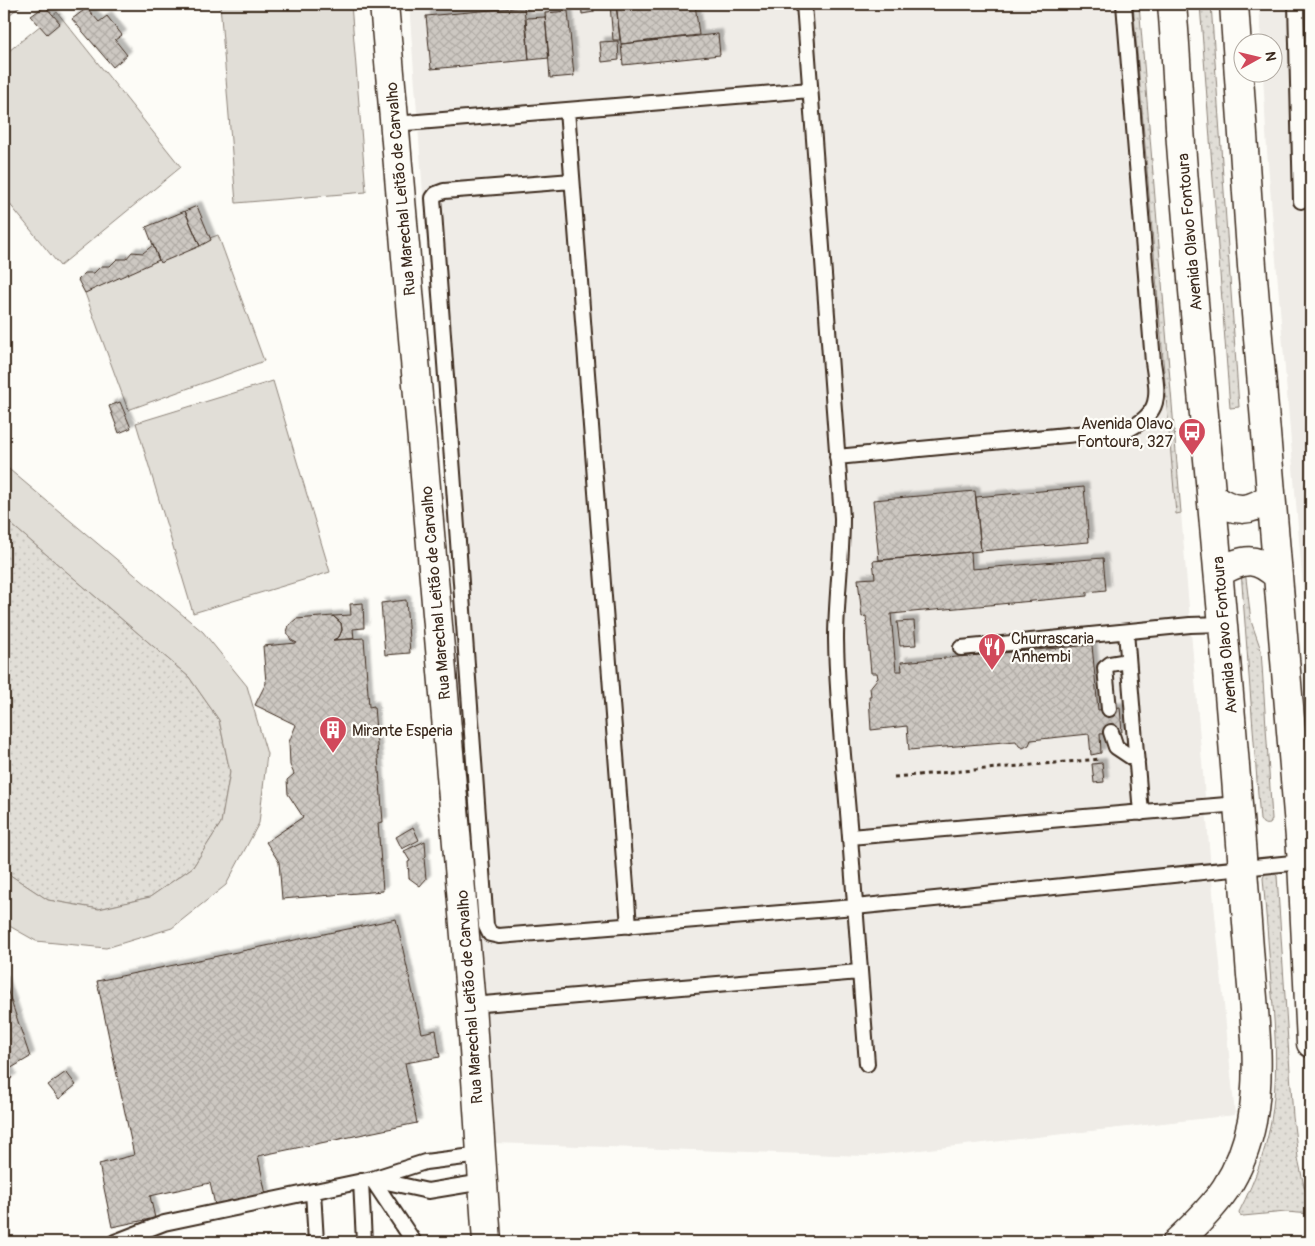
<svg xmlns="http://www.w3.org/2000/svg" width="1315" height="1246" font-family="Pangolin,sans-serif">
<defs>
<pattern id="grass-dots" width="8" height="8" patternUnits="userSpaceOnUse" patternTransform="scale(1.25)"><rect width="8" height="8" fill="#e1ded7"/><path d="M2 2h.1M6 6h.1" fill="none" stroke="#c2bfb8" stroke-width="1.8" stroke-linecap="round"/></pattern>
<pattern id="building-cross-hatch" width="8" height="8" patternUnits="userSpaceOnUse" patternTransform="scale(1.25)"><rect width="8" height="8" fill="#cdc8c2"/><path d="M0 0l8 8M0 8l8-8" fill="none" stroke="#b1aca6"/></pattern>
<filter id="shadow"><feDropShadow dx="4.5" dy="-4.5" stdDeviation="1" flood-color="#0004"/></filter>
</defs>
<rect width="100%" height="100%" fill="#fdfcf7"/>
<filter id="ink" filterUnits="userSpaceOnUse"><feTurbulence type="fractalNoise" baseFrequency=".02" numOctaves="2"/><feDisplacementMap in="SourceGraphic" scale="10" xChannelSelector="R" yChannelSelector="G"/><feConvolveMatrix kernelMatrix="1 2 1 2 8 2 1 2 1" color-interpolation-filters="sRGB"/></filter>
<g filter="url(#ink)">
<path fill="#efece7" d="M409 4H1133L1176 513H1181L1214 904 1235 1115 866 1156 493 1143Z
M1259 4H1311V685L1267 151 1263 73 1272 72V42H1261Z"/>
<path fill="url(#grass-dots)" stroke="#8e847a" d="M1133 4H1139L1181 513 1176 514Z
M1200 4H1211L1239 407 1230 408Z
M4 518 189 677 219 720 230 772 221 823 193 867 150 897 99 909 48 900 4 871Z
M1245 570 1251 621 1261 650 1272 819 1270 824C1265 825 1263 824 1260 820L1241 571Z
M1266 871H1273L1277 876 1293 1117 1298 1158 1304 1186 1311 1204V1214L1286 1212 1243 1216 1240 1215 1239 1212C1256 1179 1269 1143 1273 1107 1278 1066 1275 1025 1271 984 1269 949 1266 913 1263 878Z"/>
<path fill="#e1ded7" stroke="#8e847a" d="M4 4H23L4 19Z
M220 4H351L366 192 236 203Z
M57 12 181 167 60 266 4 197V55Z
M218 235 264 361 128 410 82 285Z
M273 381 330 572 193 613 136 423Z
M4 465 203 632 247 686 267 754 259 823 226 885 172 928 106 948 36 941 4 923V871L48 900 99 909 150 897 193 867 221 823 230 772 219 720 189 677 4 518Z"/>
<path fill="url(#building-cross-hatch)" stroke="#3b2a1e" filter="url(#shadow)" d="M581 4H593L594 12 582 14Z
M616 4 620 40H613L610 5Z
M616 4H695L699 35 621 44Z
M45 6 60 23 47 34 31 16Z
M524 7 529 60 431 69 426 16Z
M87 8 99 22 107 16 122 35 115 40 127 55 113 67 72 19Z
M568 11 574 76 550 78 545 13Z
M545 17 549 58 529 60 526 18Z
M718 34 720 55 623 65 621 44Z
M618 41 619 60 602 62 600 42Z
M197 206 211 240 200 246 185 211Z
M185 211 200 246 160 263 146 227Z
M153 245 159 260 85 293 78 280 85 273H94L101 266H110L117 259H126L132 252 143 253Z
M120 402 131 428 119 433 109 406Z
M1084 487 1089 542 981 551 976 497Z
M975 491 981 551 879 560 873 500Z
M971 552 972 569 1103 558 1106 590 1087 592V596L891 614 896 671H902L901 662 1092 645 1098 710 1120 707 1122 732 1100 734 1101 753 1091 755 1089 734 1031 740 1029 745 1023 748 1019 746 1016 741 909 750 907 726 871 730 869 696H871L870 688 872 685 878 678 877 673H871L866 616 862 617 858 579 875 578 873 561Z
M406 600 410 653 385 655 381 603Z
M363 603 364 628 353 629 354 639 333 640 339 637 342 630 341 623 333 616 351 615 350 604Z
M333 616 341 623 342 630 339 637 333 640 364 638 369 707 374 706 383 822 378 823 383 891 282 899 279 862 266 842 303 817 288 794 287 780 294 774 290 765 289 742 296 725 255 705 266 683 263 646 297 643 291 640 287 632 289 625 296 619Z
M914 621 916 645 900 646 897 622Z
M1102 763 1104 782 1094 783 1092 764Z
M413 827 419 840 402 849 396 837Z
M425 841 426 856 424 858 426 879 420 886 409 878 408 862 410 861 404 851Z
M396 919 422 1033 436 1030 440 1057 405 1063 417 1123 258 1156 266 1195 215 1205 210 1183 150 1196 155 1218 112 1227 99 1164 134 1155 97 981Z
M4 980 30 1057 8 1070 12 1078 4 1083Z
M66 1072 76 1085 59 1099 48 1085Z"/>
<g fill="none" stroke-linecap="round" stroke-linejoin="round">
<defs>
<path id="lane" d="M804 4 842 518C842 559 836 599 836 639 837 705 845 771 850 837L1238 804
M1296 4 1301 201
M567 110 629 926
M394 124 810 90
M572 181 444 191 436 194 433 198 486 926 490 934 499 936 855 907 1302 862
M837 457 1129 429C1162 412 1158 395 1153 362L1124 4
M1126 632 1141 813
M961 648 1190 625 1223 624
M1109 709 1105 668 1110 664 1128 661
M1111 732 1116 747 1137 761
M850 837 867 1064
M471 1005 859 972
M372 1179 414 1242
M373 1179 428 1191 483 1182
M361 1181 364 1242
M313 1191 316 1242
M115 1242 164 1223 372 1179 425 1162 481 1155"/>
<path id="secondary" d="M384 4 471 1005 487 1242"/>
<path id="primary" d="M1172 4C1176 50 1178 97 1181 144 1197 355 1219 566 1236 778 1241 843 1246 909 1251 975 1255 1022 1261 1074 1252 1121 1241 1177 1218 1204 1177 1242
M1234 4 1252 266 1302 862 1311 1043
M1212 497C1233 512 1250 514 1271 496
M1219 572C1244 559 1255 555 1278 576"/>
</defs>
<use href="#lane" stroke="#3b2a1e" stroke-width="18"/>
<use href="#secondary" stroke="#3b2a1e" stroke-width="31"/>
<use href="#primary" stroke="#3b2a1e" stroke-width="31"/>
<path stroke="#3b2a1e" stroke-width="3" stroke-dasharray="4 4" stroke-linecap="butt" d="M894 777 1101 759"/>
<use href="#lane" stroke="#fdfcf7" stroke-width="14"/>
<use href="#secondary" stroke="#fdfcf7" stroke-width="28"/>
<use href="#primary" stroke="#fdfcf7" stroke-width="28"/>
</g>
</g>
<defs>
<symbol id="bus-pin" viewBox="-11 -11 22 30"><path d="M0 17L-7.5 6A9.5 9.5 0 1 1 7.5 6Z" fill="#d1495b" stroke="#fdfcf7"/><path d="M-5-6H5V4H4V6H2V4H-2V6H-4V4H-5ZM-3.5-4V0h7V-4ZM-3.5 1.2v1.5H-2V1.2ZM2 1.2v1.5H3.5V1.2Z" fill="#fff"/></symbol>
<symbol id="restaurant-pin" viewBox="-11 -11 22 30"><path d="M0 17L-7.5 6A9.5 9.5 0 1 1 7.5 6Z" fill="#d1495b" stroke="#fdfcf7"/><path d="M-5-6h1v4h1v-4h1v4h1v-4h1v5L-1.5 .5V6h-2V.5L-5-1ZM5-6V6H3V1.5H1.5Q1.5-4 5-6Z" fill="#fff"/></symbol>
<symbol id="building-pin" viewBox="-11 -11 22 30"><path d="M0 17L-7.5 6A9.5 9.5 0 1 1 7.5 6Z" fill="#d1495b" stroke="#fdfcf7"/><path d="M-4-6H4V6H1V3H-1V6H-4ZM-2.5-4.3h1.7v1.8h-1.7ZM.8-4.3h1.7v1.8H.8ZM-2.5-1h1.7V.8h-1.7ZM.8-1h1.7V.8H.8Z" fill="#fff"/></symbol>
</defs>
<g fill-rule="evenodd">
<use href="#bus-pin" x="1176" y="416" width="32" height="43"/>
<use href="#restaurant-pin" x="976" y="631" width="32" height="43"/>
<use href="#building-pin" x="317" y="714" width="32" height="43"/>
</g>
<g text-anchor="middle" stroke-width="4.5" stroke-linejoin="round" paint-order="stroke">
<g font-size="16" fill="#3b2a1e" stroke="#fdfcf7">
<text transform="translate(400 189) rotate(-95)" y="6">Rua Marechal Leitão de Carvalho</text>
<text transform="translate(1189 232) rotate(-95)" y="6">Avenida Olavo Fontoura</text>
<text transform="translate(435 593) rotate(-95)" y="6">Rua Marechal Leitão de Carvalho</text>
<text transform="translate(1224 635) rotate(-95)" y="6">Avenida Olavo Fontoura</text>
<text transform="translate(469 997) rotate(-94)" y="6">Rua Marechal Leitão de Carvalho</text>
</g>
<g font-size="16" fill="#3b2a1e" stroke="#fdfcf7" text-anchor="start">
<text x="1173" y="429" text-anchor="end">Avenida Olavo<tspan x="1173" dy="18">Fontoura, 327</tspan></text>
<text x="1011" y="644">Churrascaria<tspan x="1011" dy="18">Anhembi</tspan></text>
<text x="352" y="736">Mirante Esperia</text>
</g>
</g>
<rect width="1315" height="1246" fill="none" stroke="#fdfcf7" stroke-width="20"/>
<rect x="10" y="10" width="1295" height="1226" fill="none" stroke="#3b2a1e" stroke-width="2" filter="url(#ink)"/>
<g transform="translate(1258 58) rotate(82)"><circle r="24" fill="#fdfcf7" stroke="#afa8a0"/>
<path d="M0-4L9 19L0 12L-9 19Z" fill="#d1495b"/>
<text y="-8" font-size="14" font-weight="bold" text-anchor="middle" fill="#3b2a1e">N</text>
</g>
</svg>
